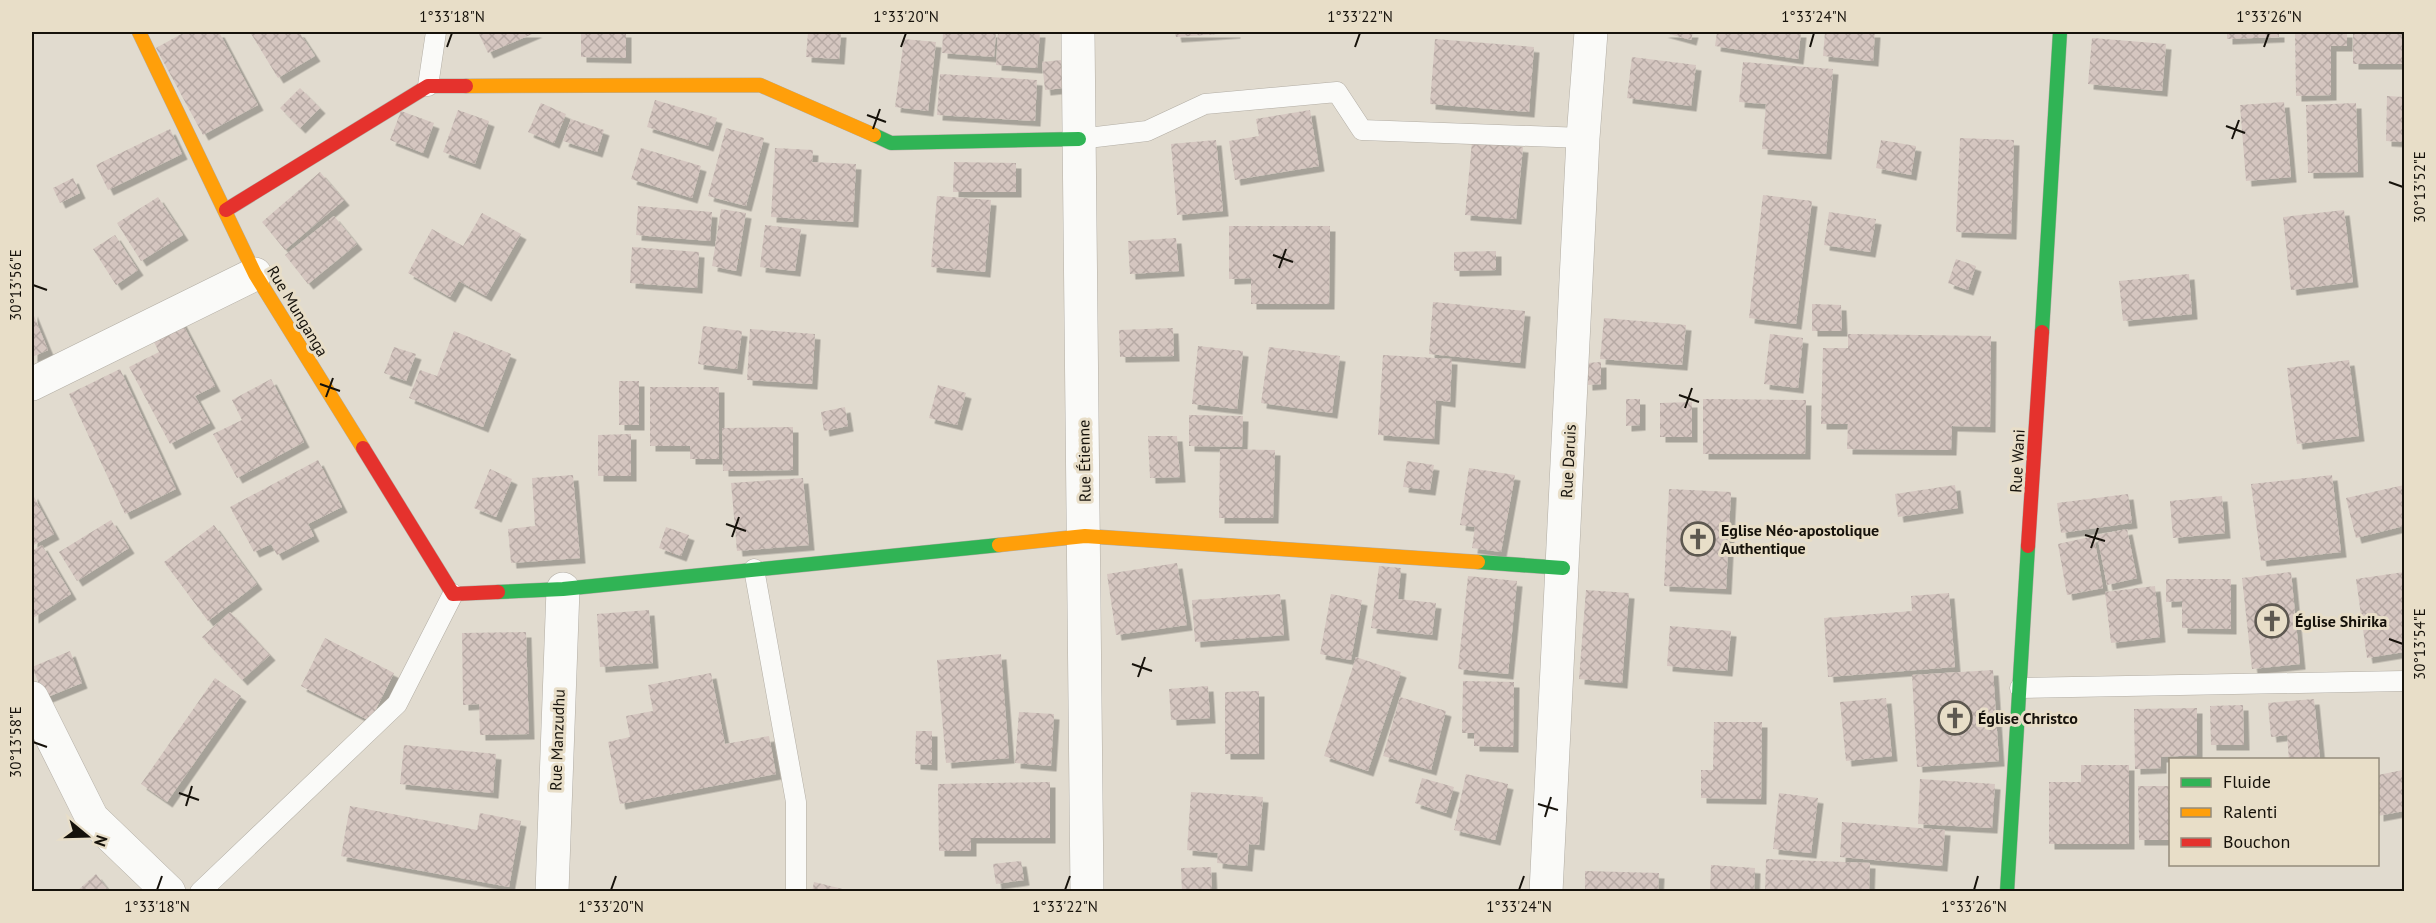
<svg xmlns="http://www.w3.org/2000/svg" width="2436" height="923" font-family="'PT Sans',sans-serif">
<defs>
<pattern id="building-cross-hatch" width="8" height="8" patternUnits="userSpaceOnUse" patternTransform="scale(1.5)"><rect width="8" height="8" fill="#d5c6c0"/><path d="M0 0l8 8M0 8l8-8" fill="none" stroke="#b6a9a4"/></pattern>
<filter id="shadow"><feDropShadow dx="5.5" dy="5.5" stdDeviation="0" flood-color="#0004"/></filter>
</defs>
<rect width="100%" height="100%" fill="#e1dbcf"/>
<path fill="url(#building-cross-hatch)" filter="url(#shadow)" d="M185 32H219L258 105 203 135 156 48Z
M250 32H299L315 56 278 78Z
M478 32H537L488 53Z
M581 32H626V58L581 57Z
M808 32H841L839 59 806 57Z
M943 32H996L994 57 942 53Z
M998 32H1040L1037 68 996 65Z
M1175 32H1235V33L1176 37Z
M1662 32H1693L1691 40Z
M1717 32H1801L1798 59 1715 46Z
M1825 32H1875L1873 61 1823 56Z
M2227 32H2279V37L2227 39Z
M2295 32H2347V46H2331V95L2296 96Z
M2353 32H2404V64H2353Z
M2092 38 2166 44 2162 91 2088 84Z
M904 39 936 42 928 111 895 107Z
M1435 39 1534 47 1529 112 1430 104Z
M1632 57 1696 65 1691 106 1627 98Z
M1061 60 1064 88 1045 90 1042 62Z
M1743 62 1833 69 1826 154 1762 149 1766 104 1739 102Z
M940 74 1037 80 1035 121 937 115Z
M300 88 320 108 300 128 280 108Z
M2387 96 2404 97V142L2386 141Z
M655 100 717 118 708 146 647 127Z
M2284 102 2291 177 2246 181 2240 105Z
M541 103 566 114 554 143 528 132Z
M2356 103 2358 172 2308 173 2306 105Z
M458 110 489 121 475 164 443 152Z
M1310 110 1319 166 1235 180 1229 141 1259 136 1256 119Z
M401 111 434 123 423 153 390 140Z
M571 119 604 130 597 152 563 141Z
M726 128 764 138 746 206 708 196Z
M170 129 182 154 108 190 96 165Z
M1960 138 2014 140 2011 234 1956 232Z
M1216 140 1223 211 1177 215 1171 144Z
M1881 140 1916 146 1911 175 1876 168Z
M1472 142 1523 147 1516 219 1465 215Z
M641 148 701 166 692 198 631 179Z
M775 148 813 150 812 162 856 164 853 222 771 217Z
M954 162 1016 163V192H953Z
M320 172 344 200 285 250 262 222Z
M73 178 80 193 60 203 53 188Z
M1763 195 1812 201 1796 324 1749 318Z
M937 196 991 200 985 272 931 267Z
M158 197 183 235 141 261 117 223Z
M638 206 712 212 710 241 636 235Z
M721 209 746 213 736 271 712 266Z
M2344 210 2353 282 2291 290 2283 217Z
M1829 212 1876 219 1870 252 1824 245Z
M482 213 521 234 486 296 459 281 450 297 408 273 432 229 463 246Z
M334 216 357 244 308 284 285 255Z
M765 225 801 229 795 271 760 267Z
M1229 226H1330L1329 304H1251V278L1229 279Z
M115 235 138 270 116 285 93 249Z
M1176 238 1179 271 1130 274 1128 241Z
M632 247 699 252 697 288 630 283Z
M1496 251V270L1454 271V252Z
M1956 259 1976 266 1968 290 1948 283Z
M2189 274 2192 314 2123 321 2119 281Z
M1433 302 1525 311 1520 363 1429 354Z
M1812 304 1841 305 1842 331H1812Z
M32 311 48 350 32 357Z
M179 317 215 386 195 396 210 423 170 444 129 367 159 352 149 332Z
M1604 318 1686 325 1682 365 1600 359Z
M703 326 742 331 737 369 698 364Z
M1173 328 1174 356 1120 357 1119 330Z
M750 329 815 334 812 384 747 380Z
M454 331 511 354 483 427 409 398 420 370 437 376Z
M1770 334 1803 338 1798 388 1764 384Z
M1848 334 1991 336 1990 427 1952 426 1951 450 1847 449 1848 424H1821L1823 348H1848Z
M1198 346 1243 351 1237 409 1192 404Z
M394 347 416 354 406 381 384 373Z
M1269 347 1340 356 1332 413 1261 403Z
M1383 355 1452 359 1450 402 1436 400 1434 439 1378 435Z
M2349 360 2359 436 2297 444 2287 368Z
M1601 362V384L1587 385 1586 363Z
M120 369 176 489 125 514 69 394Z
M271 379 304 442 237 478 213 434 242 420 232 400Z
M619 381H639V425H619Z
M938 385 966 393 957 425 929 418Z
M650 387H719V459H690V446H650Z
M1626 399H1640V425L1626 426Z
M1703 399 1806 400 1805 454H1703Z
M1692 402V437H1660V403Z
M845 407 848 426 824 431 821 412Z
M1189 415 1243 416 1242 447 1189 446Z
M793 427V470L723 471 722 428Z
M631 434V476H598V435Z
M1148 436H1177L1180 477 1150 478Z
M1220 449 1275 450 1273 518H1219Z
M318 460 342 507 308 524 314 536 277 555 271 544 254 552 230 507Z
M1407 461 1434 465 1430 490 1403 487Z
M1469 468 1515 475 1501 552 1472 548 1475 527 1460 525Z
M490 469 512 479 496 517 474 508Z
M573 475 580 558 511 563 508 529 535 526 532 478Z
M2332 475 2341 552 2261 561 2251 484Z
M803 478 809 545 737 551 731 483Z
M1955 485 1958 508 1898 517 1895 494Z
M2404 485V526L2356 538 2346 498Z
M1669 489 1731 492 1726 589 1664 586Z
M32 493 54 534 32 546Z
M2128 494 2132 523 2061 533 2057 503Z
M2222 496 2225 533 2173 538 2170 501Z
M111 520 129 548 77 581 59 552Z
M214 525 257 584 208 621 164 562Z
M666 527 689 535 681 556 659 548Z
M2127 529 2137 578 2107 585 2097 535Z
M2094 536 2103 588 2067 595 2058 544Z
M42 545 71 594 33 618 32 551Z
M1177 563 1187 625 1116 635 1107 574Z
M1379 566 1401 568 1398 599 1436 603 1432 635 1371 628Z
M2291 572 2300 664 2252 669 2242 578Z
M2404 572V652L2367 658 2356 579Z
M1468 576 1517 581 1508 674 1458 669Z
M2166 579H2231V629L2182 628V601L2166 602Z
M2155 586 2160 637 2111 643 2105 592Z
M1586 590 1629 593 1622 683 1579 679Z
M1949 593 1955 667 1828 677 1824 618 1912 611 1911 596Z
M1280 594 1284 635 1195 642 1192 600Z
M1331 594 1362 600 1351 660 1320 654Z
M649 610 653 663 600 667 597 614Z
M230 612 270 655 242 680 202 637Z
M1670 626 1731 631 1727 671 1667 666Z
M526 632 529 734 480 735 479 704 463 705 462 633Z
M325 638 394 673 370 721 301 686Z
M70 651 82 683 45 698 32 667Z
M1001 654 1009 758 946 763 937 660Z
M1356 657 1401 672 1368 771 1324 756Z
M1993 670 1999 761 1917 767 1912 675Z
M711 673 725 744 769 736 776 774 620 804 608 742 630 737 626 716 653 711 648 685Z
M215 678 241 696 167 802 141 784Z
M1463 681 1514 682 1513 747 1474 746V733H1462Z
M1208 686 1210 718 1171 720 1169 689Z
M1259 691V754H1225V692Z
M1400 697 1446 711 1431 770 1383 756Z
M1886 698 1892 756 1846 761 1840 702Z
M2314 699 2320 759 2289 760 2287 735 2271 737 2268 703Z
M2243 705 2244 745H2211L2210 706Z
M2197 708V755L2161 757V768L2135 769 2134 709Z
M1019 712 1054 714 1051 766 1015 763Z
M1714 722H1762L1761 799 1701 798V770H1713Z
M916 731H932V765L915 764Z
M404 745 496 754 493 793 400 784Z
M2081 765H2129V844H2049V782H2081Z
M2403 770 2404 811 2378 816V775Z
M1466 774 1508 784 1495 840 1454 830Z
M1422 778 1454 787 1446 813 1415 803Z
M1920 779 1995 784 1992 828 1918 824Z
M1050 782V838H971V851H939L938 784Z
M2138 786H2170V840H2139Z
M1191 792 1263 797 1259 845 1249 844 1247 866 1217 863 1218 853 1187 850Z
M1779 793 1818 798 1811 853 1773 849Z
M350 806 477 830 480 813 521 821 509 887 341 856Z
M1842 822 1945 830 1942 866 1840 857Z
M1766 859 1870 863 1869 892H1765Z
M1021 861 1024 880 996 884 993 864Z
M1711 865 1755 868 1754 892H1710Z
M1211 867 1212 892H1182L1181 868Z
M1585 871 1659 873 1658 892H1585Z
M96 874 110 892H76Z
M814 882 851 891V892H812Z"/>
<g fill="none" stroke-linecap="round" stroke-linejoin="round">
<defs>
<path id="lane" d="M428 86 436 32
M1079 139 1147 131 1205 104 1337 92 1362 130 1583 138
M754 569 796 802V892
M2020 688 2404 681
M200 892 397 704 453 594"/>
<path id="street" d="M1078 32 1087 892
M32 384 255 274
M32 698 92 818 169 892
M552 892 563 589
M1546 892 1583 138 1591 32"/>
<path id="fast" d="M874 135 891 143 1079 139
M2042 332 2060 32
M1478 562 1563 568
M498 592 563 589 999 545
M2007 892 2028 546"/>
<path id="slow" d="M139 32 255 274 363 448
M466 86 760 85 874 135
M999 545 1085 536 1478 562"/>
<path id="jam" d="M226 210 428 86H466
M363 448 453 594 498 592
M2028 546 2042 332"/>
</defs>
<use href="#lane" stroke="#b2ada4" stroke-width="21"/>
<use href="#street" stroke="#b2ada4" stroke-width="34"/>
<use href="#fast" stroke="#b2ada4" stroke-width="15"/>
<use href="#slow" stroke="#b2ada4" stroke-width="15"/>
<use href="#jam" stroke="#b2ada4" stroke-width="15"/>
<use href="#lane" stroke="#fafaf8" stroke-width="20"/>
<use href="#street" stroke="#fafaf8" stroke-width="33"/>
<use href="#fast" stroke="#30b455" stroke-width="14"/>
<use href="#slow" stroke="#ff9f0a" stroke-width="14"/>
<use href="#jam" stroke="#e5322d" stroke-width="14"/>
</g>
<path fill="none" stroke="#16120b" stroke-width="2" d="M447 47 452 33M901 47 906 33M1355 47 1360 33M1810 47 1814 33M2264 47 2269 33M867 115 886 122M2226 126 2245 133M873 129 880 109M2232 139 2239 120M2389 182 2403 187M1273 255 1293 262M1279 268 1286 249M33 285 47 290M320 384 340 391M1679 395 1699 402M326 397 333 378M1685 408 1692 388M726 524 746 531M2085 535 2105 541M732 537 739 517M2091 548 2098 528M2389 639 2403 644M1132 664 1152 671M1138 677 1145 657M33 742 47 747M179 793 199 800M1538 804 1558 810M186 806 192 786M1545 817 1551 797M157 890 162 876M611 890 616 876M1065 890 1070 876M1519 890 1524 876M1974 890 1978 876"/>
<defs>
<symbol id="church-ring" viewBox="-11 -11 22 22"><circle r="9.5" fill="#e8dec8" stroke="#5d5850" stroke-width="1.5"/><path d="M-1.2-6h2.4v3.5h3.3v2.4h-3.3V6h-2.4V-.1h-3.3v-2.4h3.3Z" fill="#5d5850"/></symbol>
</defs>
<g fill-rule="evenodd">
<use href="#church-ring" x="1679" y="520" width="38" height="38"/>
<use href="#church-ring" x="2253" y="602" width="38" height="38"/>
<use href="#church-ring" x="1936" y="699" width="38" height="38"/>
</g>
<g text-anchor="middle" stroke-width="6" stroke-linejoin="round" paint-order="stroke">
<g font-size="16" fill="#16120b" stroke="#e8dec8">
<text transform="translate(298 311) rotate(59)" y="6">Rue Munganga</text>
<text transform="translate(1084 461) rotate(-91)" y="6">Rue Étienne</text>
<text transform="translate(1568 461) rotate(-87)" y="6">Rue Daruis</text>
<text transform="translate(2017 461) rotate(-87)" y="6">Rue Wani</text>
<text transform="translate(557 740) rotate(-88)" y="6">Rue Manzudhu</text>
</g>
<g font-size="16" font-weight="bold" fill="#16120b" stroke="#e8dec8" text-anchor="start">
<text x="1721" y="536">Eglise Néo-apostolique<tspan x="1721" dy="18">Authentique</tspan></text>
<text x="2295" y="627">Église Shirika</text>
<text x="1978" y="724">Église Christco</text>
</g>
</g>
<rect width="2436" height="923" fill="none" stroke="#e8dec8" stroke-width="66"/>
<rect x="2169" y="758" width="210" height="108" fill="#e8dec8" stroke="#948c7c" stroke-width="1.5"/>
<rect x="2181" y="778" width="30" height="9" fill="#30b455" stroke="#948c7c" stroke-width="1.5"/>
<text x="2223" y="788" font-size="18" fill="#16120b">Fluide</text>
<rect x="2181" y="808" width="30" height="9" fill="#ff9f0a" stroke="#948c7c" stroke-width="1.5"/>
<text x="2223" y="818" font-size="18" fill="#16120b">Ralenti</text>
<rect x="2181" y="838" width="30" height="9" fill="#e5322d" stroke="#948c7c" stroke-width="1.5"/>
<text x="2223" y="848" font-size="18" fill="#16120b">Bouchon</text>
<g transform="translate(87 836) rotate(109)" stroke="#e8dec8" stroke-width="4.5" paint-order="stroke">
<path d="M0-4.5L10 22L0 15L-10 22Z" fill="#16120b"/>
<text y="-9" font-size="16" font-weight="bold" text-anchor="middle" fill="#16120b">N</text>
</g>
<rect x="33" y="33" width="2370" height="857" fill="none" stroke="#16120b" stroke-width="2"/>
<g font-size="15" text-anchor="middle" fill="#16120b">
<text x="452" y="22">1°33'18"N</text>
<text x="906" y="22">1°33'20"N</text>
<text x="1360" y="22">1°33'22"N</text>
<text x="1814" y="22">1°33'24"N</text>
<text x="2269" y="22">1°33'26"N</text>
<text transform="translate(2420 187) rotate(-90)" y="5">30°13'52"E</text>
<text transform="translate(16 285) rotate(-90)" y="5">30°13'56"E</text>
<text transform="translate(2420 644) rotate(-90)" y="5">30°13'54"E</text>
<text transform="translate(16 742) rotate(-90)" y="5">30°13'58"E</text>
<text x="157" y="912">1°33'18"N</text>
<text x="611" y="912">1°33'20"N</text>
<text x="1065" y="912">1°33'22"N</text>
<text x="1519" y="912">1°33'24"N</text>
<text x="1974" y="912">1°33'26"N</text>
</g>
</svg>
